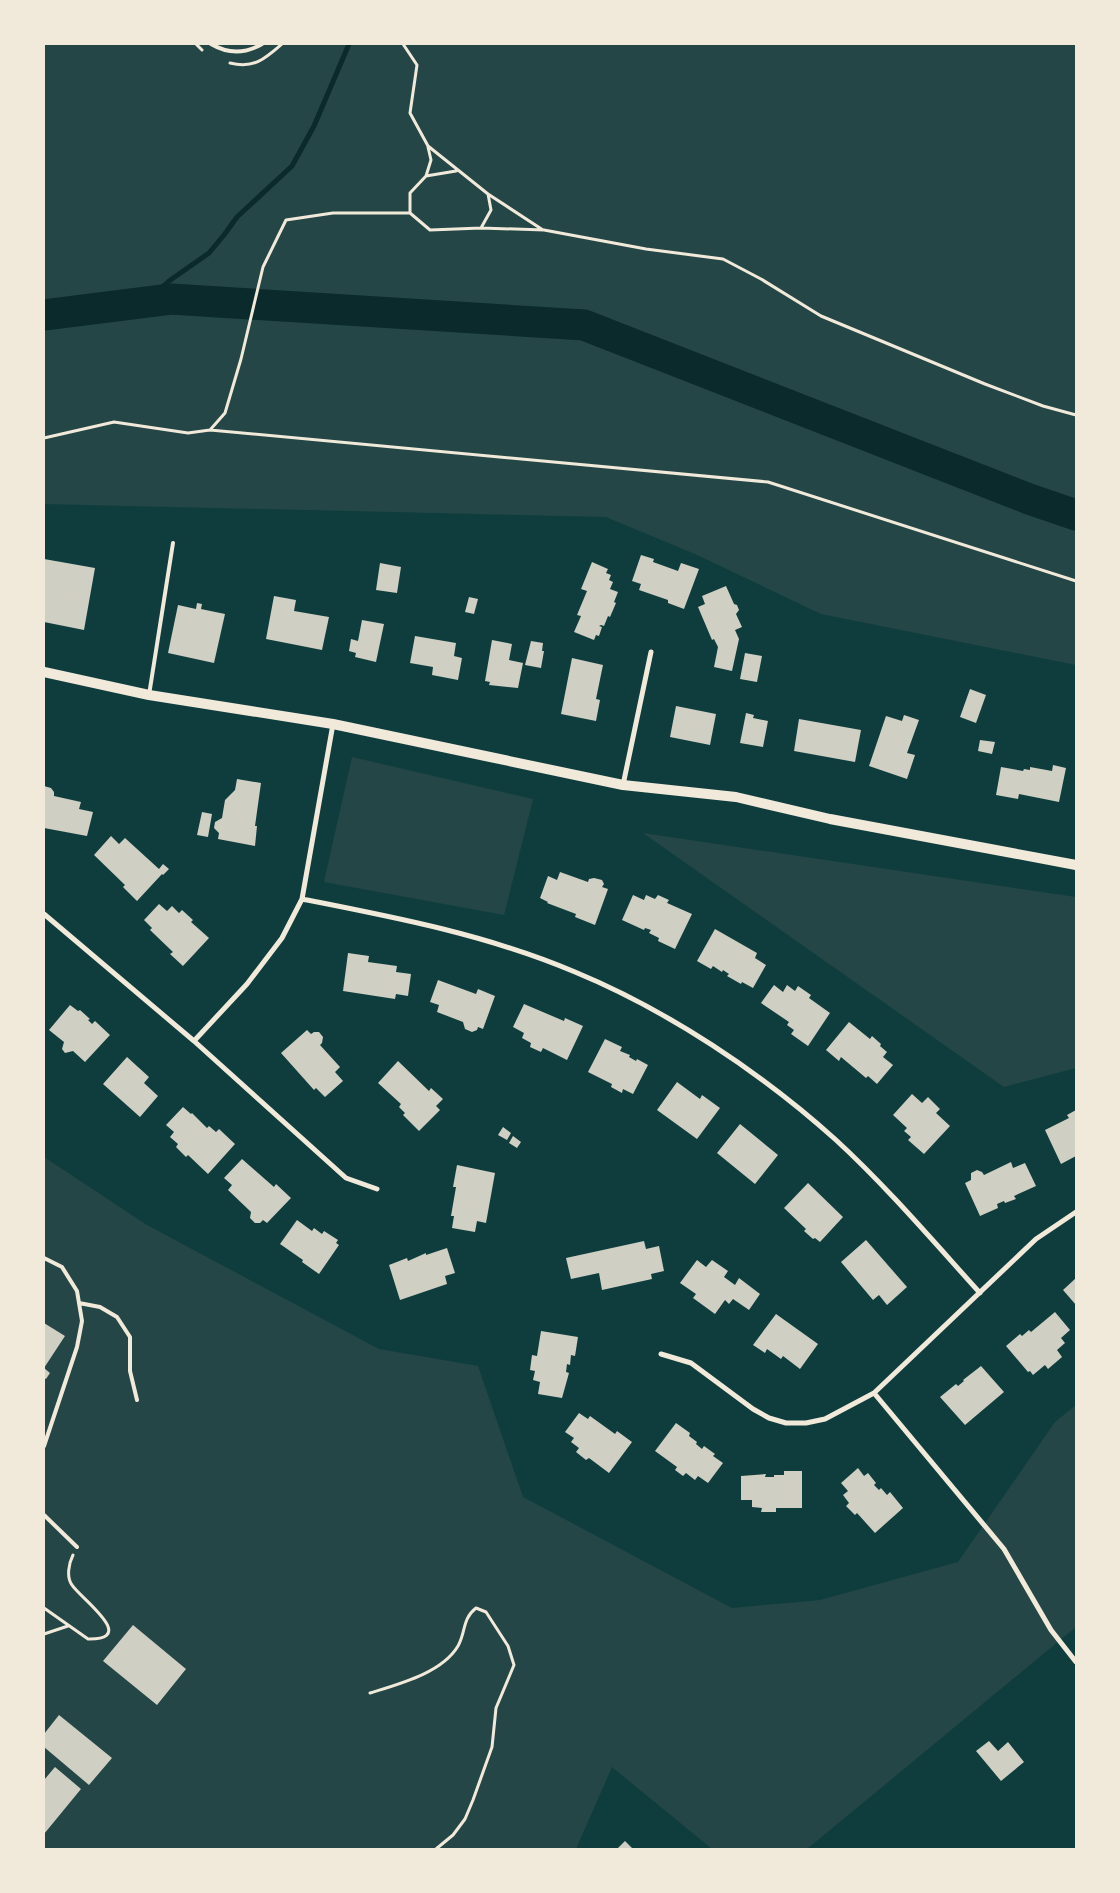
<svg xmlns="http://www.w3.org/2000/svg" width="1120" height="1893" font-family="Lato,sans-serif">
<rect width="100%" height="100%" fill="#0f3d3e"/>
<path fill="#244646" d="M44 44H1076V665L821 614 695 554 606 517 44 504Z
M352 757 533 799 504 915 324 882Z
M643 833 1076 897V1068L1004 1087Z
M44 1157 147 1225 379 1349 478 1366 523 1497 732 1608 820 1600 958 1562 1055 1422 1076 1405V1627L807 1849H712L612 1767 576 1849H44Z"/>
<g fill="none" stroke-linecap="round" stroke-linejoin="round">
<path stroke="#0a2a2b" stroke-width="5" d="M146 302 169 281 209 253 224 235 237 217 292 166 314 126 349 44"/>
<path stroke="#0a2a2b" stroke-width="31" d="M44 315 171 299 584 325 1029 499 1076 515"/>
</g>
<path fill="#cfcfc3" d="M641 555 654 559 653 562 678 571 681 563 699 569 684 609 668 603V600L639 590 641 584 632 581Z
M44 559 95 568 84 630 44 622Z
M592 562 608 569 606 573 611 575 609 580 613 582 610 589 618 592 614 602 616 603 610 617 608 616 604 626 601 625 599 626 602 627 599 636 596 635 594 640 574 632 581 616 577 615 587 591 581 589Z
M380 563 401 567 397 593 376 590Z
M726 586 734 604 737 605 739 610 736 614 742 627 735 630 739 639 732 671 714 667 718 647 714 639 712 640 698 607 705 604 702 596Z
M274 596 296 600 294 611 329 617 322 650 266 639Z
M469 597 478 599 474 614 465 612Z
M197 603 202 604 201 609 225 614 214 663 168 653 178 605 196 609Z
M362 620 384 624 376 662 355 657 356 653 349 651 351 639 358 641Z
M415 636 456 643 454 656 462 658 458 680 432 675 433 667 410 663Z
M492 640 512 644 509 660 523 663 518 688 489 685 490 682 485 681Z
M531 641 543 643 542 651H544L541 668 525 665Z
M745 653 762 656 757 682 740 679Z
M572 658 603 665 596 699 600 700 596 721 561 714Z
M970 689 986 695 976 723 960 717Z
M676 706 716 714 710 745 670 737Z
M746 713 754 715 753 718 768 721 763 747 740 743Z
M904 715 919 720 907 753 915 755 907 779 869 766 886 716 902 721Z
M799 719 861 730 855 762 794 751Z
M980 740 995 742 992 754 978 751Z
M1053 765 1066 768 1059 802 1019 794 1018 799 996 795 1001 767 1023 771 1024 769 1030 770V767L1052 771Z
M237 779 261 783 255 826H257L255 846 218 839 219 833 214 828 215 822 222 818 225 800 235 790Z
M44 786 51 788 54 792V796L81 802 79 809 93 812 87 836 44 828Z
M202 812 212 814 208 837 197 835Z
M111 836 119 844 125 838 159 869 163 864 169 869 163 875 162 874 137 901 123 887 125 885 94 855Z
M560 872 588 882 589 879 594 878 602 880 604 884 602 887 608 889 595 925 575 917 576 914 547 903 548 902 540 898 548 876 557 880Z
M633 895 644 900 646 895 655 899 658 895 669 900 667 903 692 914 675 949 658 941 659 938 649 933 651 930 645 928 644 930 622 920Z
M159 904 167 911 172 906 179 913 182 910 193 920 191 922 209 938 183 966 170 954 173 952 150 930 152 928 144 920Z
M715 929 757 953 755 958 766 965 753 988 742 982 741 984 727 976 729 974 723 970 722 972 713 966 711 969 697 961Z
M348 953 369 956 368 962 397 966 396 972 411 974 408 996 396 994 395 999 343 991Z
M438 980 476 994 478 989 495 996 483 1029 478 1027 477 1030 472 1032 465 1029 463 1022 437 1012 439 1005 430 1002Z
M774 985 783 992 787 985 795 991 798 986 811 995 809 998 830 1013 808 1046 791 1034 794 1030 787 1025 789 1022 761 1003Z
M524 1004 564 1021 565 1018 583 1026 567 1060 543 1048 541 1052 530 1047 531 1043 522 1038 524 1033 513 1027Z
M70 1005 78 1011 80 1010 90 1019 88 1020 92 1024 95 1021 110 1035 85 1062 73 1051 65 1053 62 1049 64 1042 49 1030Z
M849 1022 870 1039 872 1036 881 1044 880 1046 887 1052 883 1057 893 1065 877 1084 868 1076 866 1078 841 1057 839 1061 826 1050Z
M307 1030 311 1034 314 1032H319L323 1037 322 1043 320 1045 340 1067 335 1072 343 1081 325 1097 316 1088 314 1090 281 1053Z
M605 1039 622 1047 620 1051 630 1055 629 1057 636 1061 637 1059 648 1065 633 1094 623 1089 622 1093 611 1087 612 1084 588 1072Z
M127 1057 149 1077 144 1083 158 1096 140 1117 103 1084Z
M398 1061 429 1091 431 1088 443 1099 436 1106 440 1110 419 1131 403 1115 405 1113 399 1107 401 1104 378 1083Z
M677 1082 700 1099 702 1095 720 1108 697 1139 657 1110Z
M912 1094 922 1103 928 1097 940 1109 936 1113 950 1126 924 1154 908 1140 911 1137 904 1131 907 1128 893 1115Z
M183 1107 191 1114 192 1113 207 1128 209 1126 216 1132 219 1129 235 1144 208 1174 188 1155 186 1157 176 1147 178 1144 170 1137 174 1132 166 1125Z
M1076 1110V1156L1061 1164 1045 1130 1069 1118 1067 1115Z
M740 1124 778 1155 755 1184 717 1153Z
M503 1127 511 1133 507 1140 498 1135Z
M513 1136 521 1142 517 1148 509 1143Z
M242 1159 274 1187 276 1184 291 1198 267 1223 263 1220 260 1223H255L250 1218 251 1212 228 1190 232 1185 224 1178Z
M1011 1162 1013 1168 1025 1163 1036 1186 1014 1196 1016 1199 1005 1203 1004 1201 997 1204 998 1208 980 1216 965 1183 971 1180V1173L977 1170 982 1172 984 1175Z
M457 1165 495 1173 486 1223 477 1221 475 1232 452 1228 454 1216H451L456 1187H453Z
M808 1183 843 1217 820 1242 815 1238 813 1239 804 1231 806 1229 784 1208Z
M297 1220 312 1231 314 1228 322 1234 324 1231 338 1240 336 1243 339 1245 319 1274 302 1262 303 1260 280 1244Z
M866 1240 907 1287 887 1305 879 1295 873 1300 841 1262Z
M644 1241 646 1249 659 1246 664 1271 651 1274 652 1279 602 1290 599 1273 571 1279 566 1258Z
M447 1248 455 1273 445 1276 447 1284 400 1300 389 1265 407 1258 408 1261 426 1253V1255Z
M697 1260 706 1267 712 1260 728 1271 724 1277 735 1285 739 1278 760 1294 749 1310 733 1299 729 1304 725 1300 715 1314 693 1298 696 1294 680 1283Z
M1076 1278V1305L1063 1290Z
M1055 1312 1070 1330 1061 1338 1065 1343 1057 1350 1062 1357 1048 1369 1045 1365 1033 1375 1030 1371 1028 1372 1006 1346 1020 1334 1022 1336 1029 1330 1031 1332Z
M776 1314 818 1344 800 1369 783 1356 781 1359 767 1349 765 1353 753 1345Z
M44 1323 65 1336 44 1368 50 1373 46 1379 44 1378Z
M541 1331 578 1337 575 1356 571 1355 570 1365 567 1364 566 1372 569 1373 562 1398 538 1394 540 1382 533 1380 535 1371 530 1370 532 1355 537 1356Z
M981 1366 1004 1392 965 1425 940 1397 956 1384 958 1386 964 1381 963 1380Z
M579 1413 588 1419 590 1416 615 1434 617 1431 632 1442 609 1473 589 1458 586 1460 576 1452 579 1448 571 1442 574 1438 565 1432Z
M676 1423 690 1433 689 1436 697 1442 696 1444 702 1449 704 1446 715 1454 713 1456 723 1463 708 1483 698 1476 695 1480 686 1473 683 1476 675 1470 677 1467 655 1451Z
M858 1468 864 1476 868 1473 876 1483 874 1485 879 1490 881 1488 887 1495 890 1492 903 1508 875 1533 857 1513 855 1515 846 1506 849 1503 843 1495 848 1491 841 1483Z
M784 1471H802V1508H776V1512H761L762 1508 752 1507V1500H741V1476L766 1474 765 1477H774V1475H784Z
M133 1625 186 1669 157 1705 103 1661Z
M59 1715 112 1758 89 1785 44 1747V1734Z
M989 1741 998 1751 1008 1742 1024 1762 1001 1781 976 1751Z
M55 1767 81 1789 44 1834V1780Z
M625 1841 633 1849H617Z"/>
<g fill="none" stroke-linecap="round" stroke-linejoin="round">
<path stroke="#f1e9da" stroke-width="3" d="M196 44 202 50
M403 44 417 65 410 113 428 146 488 194 543 230
M230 63C254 69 265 59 282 44
M426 176 431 160 428 147
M410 213V193L426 176 456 171
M481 228 491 210 488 194
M210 430 768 482 1076 581
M44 438 114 422 188 433 210 430 225 413 241 359 263 267 286 220 333 213H410L430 230 481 228 544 230 646 249 723 259 761 279 821 316 985 384 1043 406 1076 415
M44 1608 88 1639C140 1640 79 1597 72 1585 66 1577 69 1563 73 1555
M44 1634 68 1626
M370 1693C399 1684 442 1673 458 1646 466 1632 462 1619 476 1608L486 1612 508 1646 514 1665 496 1708 492 1747 473 1800 465 1819 453 1835 436 1849"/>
<path stroke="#f1e9da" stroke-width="4" d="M211 44C228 54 245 54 262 44
M149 695 173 543
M44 1258 62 1267 77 1291 82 1321 77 1347 44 1446
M79 1303 100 1307 117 1317 130 1337V1371L137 1400
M44 1515 77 1547"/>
<path stroke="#f1e9da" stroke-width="5" d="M623 785 651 652
M302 899C394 917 488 935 575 972 667 1010 762 1073 836 1140 887 1187 933 1241 980 1293
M44 914 194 1041 346 1178 377 1189
M194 1041 247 984 282 938 302 899 333 724
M661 1354 691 1363 753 1409 769 1418 786 1423H806L825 1419 874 1393 1036 1239 1076 1212
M874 1393 1004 1549 1051 1630 1076 1662"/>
<path stroke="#f1e9da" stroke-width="10" d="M44 672 149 695 333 724 623 785 736 797 830 819 1076 865"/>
</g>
<rect width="1120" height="1893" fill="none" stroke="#f1e9da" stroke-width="90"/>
</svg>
